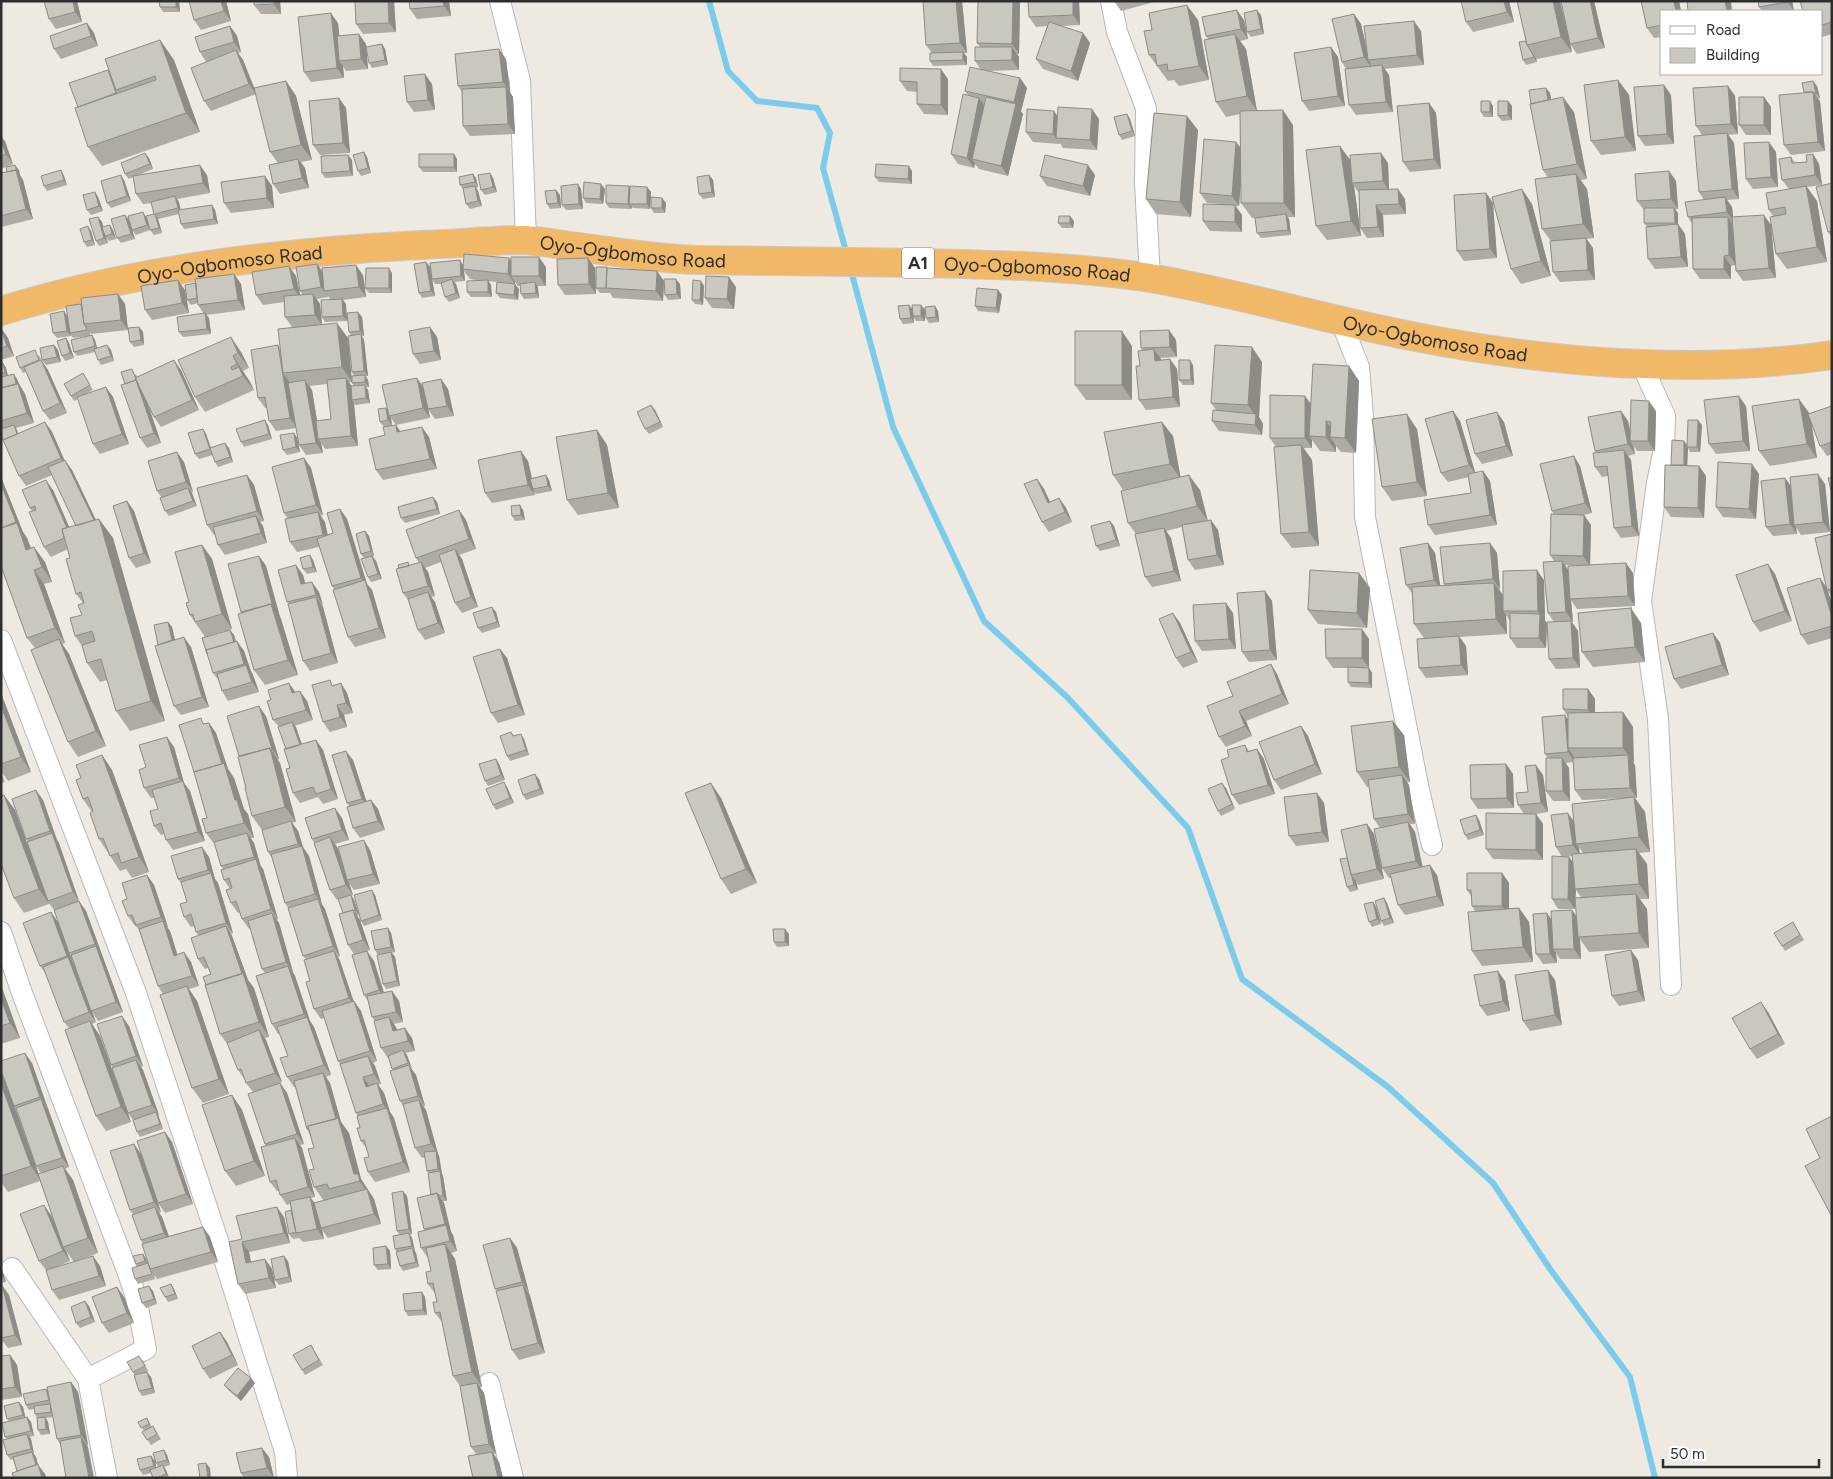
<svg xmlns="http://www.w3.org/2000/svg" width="1833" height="1479" font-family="Figtree,sans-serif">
<rect width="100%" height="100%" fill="#eee9e1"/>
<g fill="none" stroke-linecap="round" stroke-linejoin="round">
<path stroke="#7bccea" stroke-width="6" d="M709 1 728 71 757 101 817 108 830 133 823 168 847 255
M850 267 893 427 984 621 1067 697 1188 828 1242 979 1388 1087 1493 1183 1550 1269 1630 1377 1655 1478"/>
<defs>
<path id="minor" d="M500 1 520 81 526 240
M1111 1 1117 32 1146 108 1145 183 1150 278
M1341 321 1359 367 1363 416 1365 517 1419 790 1432 845
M1641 363 1665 416 1664 449 1657 483 1641 601 1658 719 1671 985
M1 640 136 993 227 1268 285 1452 287 1478
M1 932 22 993 128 1273 136 1297 146 1349 88 1379
M12 1268 88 1379 107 1478
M489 1383 513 1478"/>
<g id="trunk">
<path id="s1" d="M1 311C137 269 280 252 422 245 456 244 490 240 524 240 539 241 555 244 570 246 613 251 656 259 699 260 774 261 848 262 922 263 997 265 1071 266 1144 277 1236 292 1325 320 1416 337 1549 363 1697 375 1832 355"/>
</g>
</defs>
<use href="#minor" stroke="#b4b7c0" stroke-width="22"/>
<use href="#trunk" stroke="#c9c9c9" stroke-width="30"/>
<use href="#minor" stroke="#fff" stroke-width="20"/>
<use href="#trunk" stroke="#f1b867" stroke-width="28"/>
</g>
<path fill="#aeaba4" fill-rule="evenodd" d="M44 1H77L82 22 56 29 49 19Z
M179 1 180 12H163L160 7Z
M189 1H226L231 21 201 30 194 20Z
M280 1 281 14H261L254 5Z
M394 1 396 32 363 34 356 24Z
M449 1 451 16 417 19 410 9Z
M923 1H962L967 53H964L967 57V65L933 66 930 61 932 53 926 45Z
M978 1H1019L1020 3 1019 54H1017L1019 57V70L986 71 1020 78 1027 88 1021 111H1020L1023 114 1008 176 979 169 975 164 974 168 958 164 951 154 968 95 965 91 981 70 975 61 980 47 977 43Z
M1079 1 1080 25 1060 26 1083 33 1090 43 1078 81 1043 69 1036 59 1047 26 1036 27 1029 17Z
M1114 1H1158L1121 11Z
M1509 1 1514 22 1473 32 1466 22Z
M1560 1 1572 52 1537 59 1536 58 1537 62 1526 65 1523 60 1526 41Z
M1561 1H1594L1605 48 1577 54 1570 44Z
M1641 1H1679L1681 11H1662V37L1654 38 1647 28Z
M1758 1H1792L1794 11H1762L1759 7Z
M1832 1V34L1822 37V11Z
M1354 14 1361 24 1367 49 1421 31 1424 65 1384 69 1389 75 1393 112 1356 115 1349 105 1346 69 1342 62Z
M1261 15 1264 34 1251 37 1247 32Z
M1198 20 1209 80 1179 86 1174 80 1168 81 1149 55 1152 30Z
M1244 20 1248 39 1240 41 1246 49 1257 111 1293 125 1295 217H1288L1289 219 1291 235 1261 238 1257 233 1255 218H1252L1241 203V181L1239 206H1235L1242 215V232L1210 231 1203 221 1222 204 1207 203 1200 193 1236 142 1240 147V114L1226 117 1216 102 1208 39 1206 36Z
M338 23 339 36 366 44 368 69 346 71 343 66 344 78 311 82 304 72Z
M230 26 237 36 241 52 238 53 243 60 255 89 286 81 296 96 312 160 301 162 305 168 309 188 280 194 273 184 278 163 270 152 256 94 211 111 204 101 206 62 200 52Z
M94 33 98 46 61 59 54 49Z
M160 40 174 60 200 132 102 166 88 147 78 107 109 72Z
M382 44 385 49 388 65 372 68 369 63Z
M1331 47 1338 57 1345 106 1309 111 1302 101Z
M506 59 510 92 513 97 515 134 470 136 463 126 462 92 458 86Z
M948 79V115L924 114 917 104V92L907 91 900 81Z
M1618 80 1629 95 1636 151 1601 155 1591 141Z
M432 84 435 110 414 112 407 102Z
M1664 85 1671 95 1674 144 1645 146 1638 136Z
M1728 86 1735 96 1738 134 1728 135 1734 143 1739 199 1727 200 1732 207 1733 217 1771 224 1773 216 1769 210 1789 189 1782 180 1791 157 1795 163 1807 162 1813 154 1819 164 1822 185 1807 187 1817 201 1827 262 1787 269 1776 254 1771 227 1776 278 1743 281 1736 271 1735 265 1731 266V279H1700L1693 269 1692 224 1688 217 1704 200 1699 192 1702 135 1696 126Z
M1817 86 1820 98H1818L1820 101 1825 151 1791 155 1784 145 1804 92Z
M1546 88 1550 93 1551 100 1574 112 1587 179 1581 180 1587 189 1594 238 1586 239 1593 248 1595 280 1560 282 1553 272 1551 241 1542 229 1548 178 1543 170Z
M1764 97 1771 107V135H1746L1739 125Z
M339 98 346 108 350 153 320 155 313 145Z
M1508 101 1512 106V120L1502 121 1498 116Z
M1429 103 1436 113 1441 169 1410 172 1403 162Z
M1493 106V117H1484L1481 112Z
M1127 114 1130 119 1135 136 1122 140 1119 135Z
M1058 116 1099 119 1097 150 1063 148 1060 143V144L1033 142 1026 132Z
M1198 130 1191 217 1156 214 1146 199Z
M1 135 13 164 1 169Z
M364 152 367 157 371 173 361 176 358 171Z
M1776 152 1778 187 1753 189 1746 179Z
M348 155 352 160 353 176 325 178 322 173Z
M149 158 153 169 136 176 207 175 210 193 177 199 179 202 181 210 212 205 215 210 218 224 184 229 181 224 179 214 158 219 162 233 154 235 150 230 154 214 152 203 143 204 136 194 133 177 129 179 125 174Z
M457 159V172H423L419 167Z
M1350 161 1388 163 1389 189 1405 199 1406 214 1383 215 1384 237 1367 238 1360 228 1359 193 1354 186 1361 236 1327 240 1316 226Z
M19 170 20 175 23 180 33 219 1 227V173Z
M61 170 64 176 67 185 47 191 44 186Z
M912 171V184L879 182 875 177Z
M1669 171 1676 181 1678 209 1675 210 1678 213V224L1685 234 1688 267 1655 269 1648 259 1647 227 1644 223V210L1637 201Z
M490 173 493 178 497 192 485 195 481 190Z
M473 174 476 178 478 187 476 188 478 191 482 206 470 209 466 204 463 189 460 185Z
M709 175 713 180 715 197 703 199 699 194Z
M1095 175 1090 196 1047 186 1040 176Z
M124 180 131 201 111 208 107 203Z
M1832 183V238L1828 232Z
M578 184 581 189 583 209 566 210 562 205Z
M272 186 274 208 231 213 224 203Z
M647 187 651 192 650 209 633 208 632 207 631 209 609 208 606 203Z
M605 189 603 204 586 203 583 198Z
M95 192 98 197 103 211 91 215 87 210Z
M1486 193 1493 203 1497 258 1464 261 1457 251Z
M560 195 561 208 550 209 547 204Z
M662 198 666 203 665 213H654L651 208Z
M1532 204 1551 276 1521 284 1511 269Z
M98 217 102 222 103 227 113 230 116 239 109 241 107 238 108 243 99 246 96 241Z
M146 217 150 230 136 235 132 230Z
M129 220 135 239 121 243 117 238Z
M1074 221 1073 228H1062L1058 223Z
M91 231 95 245 87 247 84 242Z
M509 258 511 262 546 267V286H537L539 298 524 299 521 294 520 286H518L515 282V284L488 281 491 285 492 297H471L467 292 482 281 470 279 464 271 465 281 454 282 456 284 460 298 449 302 445 297 441 284H435L432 279 435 296 422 298 419 293 426 262 430 267 432 279 463 265Z
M588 258 595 268 596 294 565 295 558 285Z
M317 264 322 271 363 275 366 297 343 300 346 304 347 321 325 322 322 317 331 300 328 296V297L317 299 320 304 322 325 348 338 352 382H349L351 386H354L352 383 354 376 352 372 351 336 349 332 362 317 364 336H362L364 340 368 376H365L368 380 369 387H366L368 390 370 403 355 405 354 404 358 446 325 449 321 443 323 453 306 455 299 445 296 428 276 431 269 421 267 408H265L258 398 278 345 280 348 292 327 285 317 284 302 263 305 256 295 296 276 300 295H303L300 291ZM327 384 331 419 317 421 312 390 309 386Z
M607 269 680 284 681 299 668 300 665 295 664 283 663 301 613 298 610 293H600L596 288Z
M392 273V293H369L365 288Z
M234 274 241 284 245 310 206 315 209 318 211 334 183 337 179 332 204 314 198 305V303L191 305 187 300 196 283Z
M701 281 704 286 703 305 695 304 692 300Z
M736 287 734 309 712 308 705 298Z
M519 289 518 300 500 298 496 293Z
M185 290 189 313 152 320 145 310Z
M998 290 1002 295 999 313 978 311 975 306Z
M118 294 125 304 128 330 91 334 90 332V335H92L95 340 97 348 107 345 111 350 114 361 101 365 98 360 95 352 77 356 74 352 87 336 73 338 70 334 71 336 57 338 53 333 64 311 67 316 81 304Z
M921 305 925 310V321H916L914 318V323L903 324 900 319 912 310Z
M935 306 938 311 939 322 929 323 926 318Z
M139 327 143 332 144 345 134 347 130 342Z
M430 327 437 337 441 360 420 364 413 354Z
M1 328 8 338 14 356 1 360Z
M1169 330 1176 340 1177 357 1160 358 1161 360 1170 359 1177 369 1180 407 1146 410 1139 400 1140 366 1142 350 1141 348Z
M66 338 69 343 74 358 65 361 62 356Z
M54 345 58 350 61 362 46 365 42 360Z
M1132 346V400H1086L1075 385Z
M241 352 249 368 243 371 250 382 254 390 205 412 195 397 178 360Z
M39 355 41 360 48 370 67 413 50 420 43 411 26 372 23 373 20 368Z
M1262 362 1259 417 1263 424 1262 435 1219 431 1212 421 1216 410 1211 403Z
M1 363H3L6 368 8 375 17 379 19 384 25 394 34 423 16 428 18 434 45 422 52 432 64 460 72 470 96 520 113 538 165 721 130 731 116 711 107 680 100 682 87 663 82 646 75 636 82 615 83 603 76 594 70 558 68 549 51 557 44 547 32 511 30 508 53 490 69 527 76 526 52 475 26 486 19 476 1 434Z
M1193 365 1194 385H1183L1179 380Z
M1349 366 1359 381 1356 453 1341 452 1336 446V452L1320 451 1312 440V448H1304L1312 460 1319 546 1292 548 1281 534 1276 447 1270 438 1305 396 1311 404Z
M181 370 199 410 161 427 154 417 147 401 161 443 147 448 140 438 125 384 136 374 137 377Z
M86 378 93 390 87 393 113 397 129 444 100 454 93 444 78 399 74 401 71 396Z
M441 379 448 389 454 416 435 419 428 409 430 418 396 425 400 432 429 437 437 469 383 480 376 470 385 435 396 425 391 418 392 426 384 427 380 422 386 408 387 409 423 388Z
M651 405 655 410 663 427 649 434 645 429Z
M1746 406 1750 451 1716 454 1709 444Z
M1832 406V454L1827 456 1820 446 1811 422 1817 458 1770 466 1759 451 1810 414Z
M1453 411 1460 421 1475 473 1483 471 1490 481 1497 525 1435 535 1428 525 1471 493 1469 477 1448 482 1441 473Z
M1621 411 1628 421 1630 429 1656 411 1655 451H1637L1634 446 1635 454 1628 456 1631 460 1639 536 1621 538 1614 528 1608 476 1602 477 1595 467 1596 453 1595 451Z
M1504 422 1513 456 1482 464 1475 454Z
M268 425 272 439 244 447 241 442Z
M1702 425 1700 452H1690L1688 448 1687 465 1699 466 1706 476 1704 518 1671 517 1664 507 1671 465Z
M203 429 206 434 211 448H229L233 462 218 467 215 462 213 455 199 459 195 454Z
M1417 429 1427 496 1392 501 1382 487Z
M597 430 607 445 619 508 578 515 567 500Z
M294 433 297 438 300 452 287 455 283 450Z
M1173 436 1180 477 1200 490 1207 521 1218 530 1224 565 1195 570 1188 560 1182 527 1166 531 1171 538 1181 581 1152 587 1145 577 1136 534 1128 523 1141 486 1123 490 1113 475Z
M304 458 311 468 323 515 320 516 325 522 327 535 333 533 340 509 347 519 367 584 372 590 386 638 355 647 348 637 334 589 332 586 319 547 297 552 290 542 288 519 284 513Z
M528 461 532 478 546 475 549 480 552 491 536 494 534 492 535 495 492 503 485 493Z
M184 462 193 492 191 493 197 506 169 516 165 511 162 498 157 491Z
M1580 466 1592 513 1584 515 1591 525 1590 565 1633 573 1635 606 1577 609 1571 600 1573 622H1572L1578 631 1580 668 1556 669 1549 659 1554 622 1548 613 1554 561 1550 555 1554 514 1552 511ZM1565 565 1581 566 1568 570Z
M1759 474 1756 519 1723 517 1716 507Z
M247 475 254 485 264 521 260 522 263 526 267 543 225 555 218 545 215 535H214L207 525Z
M1 477 23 532 27 538 31 548 45 562 52 582 44 584 65 643 62 644 69 654 106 746 78 757 68 742 35 648 27 638Z
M1785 478 1791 486 1825 484 1830 532 1801 535 1796 527 1797 534 1773 536 1766 527Z
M1037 479 1044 489 1050 502 1059 498 1066 508 1072 522 1049 532 1042 522Z
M127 501 134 511 151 563 136 568 129 558Z
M437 502 440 514 405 523 401 518Z
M459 510 466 520 476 549 459 555 462 559 478 607 462 613 455 603 441 562 425 568 428 572 435 596 431 597 435 602 445 633 425 640 418 630 408 600 403 593 410 565 419 563 416 558Z
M523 510 525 520 515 521 512 516Z
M1110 521 1114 526 1120 546 1100 551 1096 546Z
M365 531 369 536 374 556 373 557 376 561 382 579 371 582 368 577 364 558 361 554Z
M1832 534V596L1827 590 1832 604V638L1808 645 1801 635 1827 589Z
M1428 543 1435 553 1440 586 1445 585 1444 584 1490 543 1497 553 1500 589H1499L1503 595 1544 580 1545 621 1547 623 1546 648H1517L1510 638V621L1506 615 1507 634 1459 637 1466 646 1468 675 1426 678 1419 668 1424 638 1414 624 1412 593 1406 585Z
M202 545 212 559 232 629 230 630 234 635 236 641 244 651 251 671 253 675 259 692 228 701 222 691 219 681 213 673 224 631 205 637 190 615 189 602Z
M310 555 313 560 317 572 307 574 303 569Z
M259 556 266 566 280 617 281 619 298 675 265 685 254 670 241 612Z
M296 565 303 575 305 583 319 592 338 663 310 671 303 661 289 604 287 602Z
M1359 573 1370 588 1367 628 1318 624 1308 610Z
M1775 574 1792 621 1760 632 1753 622Z
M1265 591 1272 601 1277 660 1249 662 1242 652Z
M496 612 500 627 482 633 478 628Z
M1233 613 1236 649 1202 651 1195 641Z
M168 622 172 627 175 640 191 647 209 707 181 715 174 706 158 645Z
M1180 623 1198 662 1183 668 1176 658Z
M1641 623 1645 662 1593 667 1582 652Z
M1362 629 1369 639V668L1372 673V688L1351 687 1348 682V668H1333L1326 658Z
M1713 633 1720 643 1729 675 1681 689 1674 679Z
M500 649 507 658 525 715 498 723 491 713Z
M1277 674 1289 704 1246 721 1252 736 1226 747 1219 737 1233 696Z
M333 685 347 693 353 713 344 715 347 727 330 732 323 722Z
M1588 689 1595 699V712H1623L1633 727V763L1635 765 1637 798H1635L1645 812 1650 852 1639 853 1647 864 1649 899H1640L1647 909 1649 948 1589 952 1580 939 1581 959H1560L1556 953 1557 963 1543 964 1536 954 1552 921 1572 910 1577 917 1575 899V909H1558L1552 899 1562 857 1556 847 1574 821 1625 798 1582 800 1575 790 1573 762 1566 763 1569 768 1570 801H1553L1546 791 1548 758 1545 754 1568 719V717L1563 709ZM1579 847 1583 853H1579ZM1572 856 1573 862 1569 857H1566ZM1576 890 1581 897 1575 898Z
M295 692 307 701 313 720 294 726 302 744 316 740 323 750 338 799 323 804 318 797 300 803 293 793 290 768 286 749 279 727 273 720Z
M1 693 31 772 8 781 1 771Z
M266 716 279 759 277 760 280 763 296 822 292 823 298 831 303 847 309 856 322 904 325 909 340 956 338 957 340 961 353 1001 361 1011 377 1061 373 1063 375 1066 381 1084 378 1085 384 1093 390 1112 394 1118 410 1172 375 1182 368 1172 369 1157 367 1149 361 1141 360 1128 358 1116 356 1113 341 1066 338 1061 324 1018 321 1019 314 1009 306 959 303 956 288 908 285 903 272 858 268 852 262 830 252 816 239 756Z
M209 723 216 733 228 769 234 778 244 809 248 814 254 838H251L254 843 261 867 263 869 278 919 276 920 279 923 293 972 295 976 310 1021 314 1027 331 1075 326 1077 330 1083 341 1122 349 1133 361 1179 374 1199 381 1224 328 1238 322 1230 324 1239 303 1242 299 1238 293 1239 289 1234 291 1210 290 1204 287 1205 280 1195 279 1191H277L270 1182 266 1146 265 1144 253 1092 246 1083 245 1080 238 1070 228 1045 220 1034 206 985 211 974 208 968 205 969 198 959 199 936 196 932 194 926 191 927 184 917 187 902 181 883 178 879 209 857 215 879 218 883 233 933 231 934 232 936 248 980 254 988 269 1037 265 1038 282 1082 280 1083 287 1093 304 1144 300 1145 302 1148 315 1197 311 1198 315 1203 324 1201 314 1187V1148L309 1133 307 1129 295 1087H294L287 1077 288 1056 280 1034H278L272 1024 265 973 262 969 250 928 249 929 242 919 240 912 238 913 231 903 230 889 224 880 223 869 221 866 215 845 206 833 207 818 194 772 205 724Z
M1301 726 1308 736 1322 774 1281 790 1274 780Z
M511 732 514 736 524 739 529 755 510 761 507 756Z
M1404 735 1410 782H1407L1409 785 1415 824H1410L1415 832 1423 867 1437 875 1444 906 1405 915 1398 905 1391 877 1389 878 1382 868 1380 828 1374 819 1369 787H1367L1357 772Z
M1245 745 1249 751 1257 749 1264 759 1275 794 1239 805 1232 795 1229 757Z
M174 747 184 783 190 791 205 841 173 850 166 840 164 834 161 835 154 826 158 809 154 798H151L144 788 146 767Z
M102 755 112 770 149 872 132 878 126 869 120 871 99 839 92 812 83 799 81 778Z
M496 759 499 764 505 780 488 786 485 781Z
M353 760 366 801 371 800 378 809 385 830 360 838 353 828 349 806 347 803Z
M1506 764 1513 774 1514 808 1478 809 1471 799Z
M1 772 5 782 1 783Z
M1543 775 1548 812 1536 814 1543 824V860L1493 859 1486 849 1524 814 1518 805 1528 792Z
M539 779 544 794 526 800 523 795Z
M507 787 514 803 496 810 493 805Z
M1226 788 1235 809 1221 816 1218 811Z
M4 795 15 810 28 846V842L26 839 43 800 79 901 86 911 123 1012 98 1021 92 1012 96 1022 92 1024 100 1036 127 1111 113 1068 111 1065 129 1026 143 1066 141 1067 143 1070 159 1115 158 1116 163 1129 140 1137 137 1132 133 1120 128 1113 131 1122 106 1131 96 1116 69 1028 64 1022 46 974 40 966 58 922 85 992 54 910 48 902 49 904 24 913 14 898Z
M721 798 757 883 731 894 721 879Z
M1324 803 1329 842 1296 846 1289 836Z
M1476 815 1479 820 1484 835 1468 840 1465 835Z
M342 818 349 840 335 844 337 847 342 861 370 850 380 884 354 890 349 883 353 895H351L354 900 359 915 357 916 360 920 370 950 367 951 374 961 384 992 392 991 399 1001 403 1022 393 1024 397 1030 412 1038 415 1051 405 1053 411 1069 416 1075 425 1106H423L426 1110 438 1154 439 1156 442 1174 443 1176 447 1201H443L444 1203 451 1232 453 1235 457 1251 451 1253 455 1259 482 1387H480L484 1393 496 1454H494L499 1462 503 1478H473L477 1455 471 1447 460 1386 453 1376 442 1322 435 1313 437 1302 436 1295 428 1284 431 1271 428 1258 421 1248 425 1230 424 1229 431 1195 428 1173 427 1171 425 1157 422 1158 415 1148 405 1108 400 1101 393 1070 388 1058 381 1048 375 1021 372 1017 368 1001 364 995 354 954 348 945 343 913 338 899 337 900 330 890 314 843 312 839Z
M1367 824 1374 834 1384 879 1358 885 1356 881 1358 890 1350 892 1347 887Z
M1502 873 1509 883V908H1519L1529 922 1533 962 1482 966 1472 951 1475 911 1472 906 1471 896 1467 890Z
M147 875 154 885 168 927H167L170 931 177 954 191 962 199 986 189 989 197 1001 229 1094 203 1103 192 1088 163 994 158 986 139 930 136 926H135L128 916Z
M375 895 382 920 364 926 361 921Z
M1384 898 1387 903 1394 923 1384 926 1381 921Z
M1373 902 1376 907 1381 924 1372 927 1369 922Z
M1796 927 1804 940 1785 951 1782 946Z
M388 928 391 933 395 952 392 953 395 957 400 986 386 989 383 984 378 955 375 950Z
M789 934V946L777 947 774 942Z
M1638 960 1645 1001 1619 1006 1612 996Z
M1555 980 1562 1025 1530 1031 1523 1021Z
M1505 981 1510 1011 1487 1016 1480 1006Z
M1 985 20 1038 1 1044Z
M1768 1012 1785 1044 1757 1059 1750 1049Z
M32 1063 69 1167 65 1169 73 1180 98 1253 74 1262 66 1251 70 1261 49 1270 100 1266 106 1286 59 1300 52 1290 46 1270 39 1261 51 1215 57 1227 40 1181 8 1192 1 1182V1073L4 1077ZM15 1107 17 1110 36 1166 41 1173 39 1174Z
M232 1095 242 1110 265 1176 236 1186 225 1171Z
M165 1132 172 1142 193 1204 165 1213 158 1203 161 1212 159 1213 162 1217 169 1236 203 1227 210 1237 218 1262 157 1279 154 1275 155 1279 138 1284 135 1279 137 1266 136 1264 143 1254 146 1259 148 1263 143 1244 141 1240 133 1214 130 1210 134 1144 141 1154 155 1193Z
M407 1196 412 1234 410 1235 412 1238 415 1251 416 1253 419 1267 403 1271 400 1266 397 1252 395 1249 400 1235 397 1231Z
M284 1217 290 1243 249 1252 251 1262 265 1259 272 1269 276 1288 245 1294 238 1284 242 1239Z
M510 1238 517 1248 545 1353 519 1360 512 1350 497 1291 495 1289Z
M386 1246 390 1251 391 1269 378 1270 374 1265Z
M288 1261 292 1282 279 1285 275 1280Z
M1 1267 6 1282 1 1283Z
M171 1284 174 1289 178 1299 168 1302 165 1297Z
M1 1285 9 1295 22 1345 8 1348 1 1339Z
M117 1287 124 1297 134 1323 109 1333 102 1323Z
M153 1291 157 1304 146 1308 142 1303Z
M422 1292 425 1297 427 1315 408 1316 405 1311Z
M89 1306 95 1322 80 1328 76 1323Z
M220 1332 227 1342 238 1365 210 1379 203 1369Z
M311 1345 323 1365 305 1375 302 1370Z
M10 1355 17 1365 22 1397 1 1400V1356Z
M143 1360 148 1371 145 1373 151 1377 155 1393 142 1396 139 1391 135 1375 133 1372Z
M71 1382 78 1392 88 1445H87L88 1447 60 1444 57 1439 53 1417 46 1418 48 1422 50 1434 41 1435 38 1430 37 1418 35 1414 34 1409 29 1410 26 1405 46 1389 48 1390Z
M255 1383 241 1401 228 1390 224 1385Z
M19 1402 23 1407 25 1417H27L31 1422 34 1436 29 1437 31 1439 34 1454 36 1457 38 1465 45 1474 46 1478H14L17 1471 13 1459 11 1460 7 1455V1439L5 1437 9 1421 7 1419Z
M147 1418 152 1427 153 1426 161 1439 151 1445 142 1432 144 1431 138 1422Z
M164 1450 167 1455 170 1465 164 1467 166 1470 169 1478H153L151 1473 143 1475 140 1470 151 1456 155 1461 156 1468 158 1467 156 1463Z
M269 1457 274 1478H244L241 1473Z"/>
<path fill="#8d8b86" d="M73 1H77L82 22 75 12Z
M176 1H179L180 12 176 7Z
M221 1H226L231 21 224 11Z
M274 1H280L281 14 274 4Z
M388 1H394L396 32 389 23Z
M443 1H449L451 16 444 6Z
M956 1H962L967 53 960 43Z
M1013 1H1019L1020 3 1019 54 1012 44Z
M1073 1H1079L1080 25 1073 15Z
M1504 1H1509L1514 22 1507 12Z
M1553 1H1560L1572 52 1561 37Z
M1590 1H1594L1605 48 1598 38Z
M1674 1H1679L1681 11H1676Z
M1725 1H1731L1732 11H1727Z
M1787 1H1792L1794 11Z
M1187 5 1198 20 1209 80 1199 66Z
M1237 10 1244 20 1248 39 1241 29Z
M1257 10 1261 15 1264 34 1261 29Z
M331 13 338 23 342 61H339L343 66 344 78 337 68Z
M1354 14 1361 24 1369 60H1368L1370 62 1371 67 1364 57Z
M1414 21 1421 31 1424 65 1417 55Z
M87 23 94 33 98 46 91 36Z
M230 26 237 36 241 52 234 42Z
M1083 33 1090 43 1078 81 1071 71Z
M359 34 366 44 368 69 361 59Z
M1235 34 1246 49 1257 111 1247 96Z
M160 40 174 60 200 132 186 113Z
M382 44 385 49 388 65 385 60Z
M1012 47 1019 57V70L1012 60Z
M1331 47 1338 57 1345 106 1338 96Z
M499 49 506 59 510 92 503 82Z
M236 50 243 60 256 94 249 84Z
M963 52 967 57V65L963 60Z
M1532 53 1536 58 1537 62 1534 57Z
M1382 65 1389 75 1393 112 1386 102Z
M941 69 948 79V115L941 105Z
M425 74 432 84 435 110 428 100Z
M1020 78 1027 88 1021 111 1014 102Z
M1618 80 1629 95 1636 151 1625 137Z
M286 81 296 96 312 160 301 145Z
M1813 81 1817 86 1820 98 1816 93Z
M1664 85 1671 95 1674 144 1667 134Z
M1728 86 1735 96 1738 134 1731 124Z
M506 87 513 97 515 134 508 124Z
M1546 88 1550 93 1553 111 1549 106Z
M1813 92 1820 101 1825 151 1818 142Z
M1563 97 1574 112 1587 179 1577 164Z
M1764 97 1771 107V135L1764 125Z
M339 98 346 108 350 153 343 143Z
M979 98 986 108 972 159 975 164 974 168 967 158Z
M1490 101 1493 106V117L1490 112Z
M1508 101 1512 106V120L1508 115Z
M1429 103 1436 113 1441 169 1434 159Z
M1016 104 1023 114 1008 176 1001 166Z
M1092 109 1099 119 1097 150 1090 140Z
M1283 110 1293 125 1295 217 1284 203Z
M1054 111 1061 121 1056 138 1060 144 1053 134Z
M1127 114 1130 119 1135 136 1132 131Z
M1187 116 1198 130 1191 217 1180 202Z
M1727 133 1734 143 1739 199 1732 189Z
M1 137 5 141 13 164 6 154 1 141Z
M1236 142 1243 151 1239 206 1232 196Z
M1769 142 1776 152 1778 187 1771 177Z
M1340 146 1351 161 1352 183 1354 186 1361 236 1351 221Z
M364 152 367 157 371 173 368 168Z
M145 153 149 158 153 169 150 164Z
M1381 153 1388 163 1389 191 1383 181Z
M454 154 457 159V172L454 167Z
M1813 154 1819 164 1822 185 1815 175Z
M348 155 352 160 353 176 350 171Z
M298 159 305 168 309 188 302 178Z
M15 165 19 170 20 175 23 180 33 219 26 209Z
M200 165 207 175 210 193 203 183Z
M1088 165 1095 175 1090 196 1083 186Z
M909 166 912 171V184L908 179Z
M61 170 64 176 67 185 64 180Z
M1669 171 1676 181 1678 209 1671 199Z
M490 173 493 178 497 192 493 187Z
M473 174 476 178 478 187 475 182Z
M1576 174 1587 189 1594 238 1583 224Z
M121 175 124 180 131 201 127 196Z
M709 175 713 180 715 197 712 192Z
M265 176 272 186 274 208 267 198Z
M578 184 581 189 583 209 579 204Z
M601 184 605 189 603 204 600 199Z
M475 186 478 191 482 206 478 201Z
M629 186 632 191 629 204 632 207 631 209 628 204Z
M1806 186 1817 201 1827 262 1817 247Z
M647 187 651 192 650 209 647 204Z
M1398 189 1405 199 1406 214 1399 204Z
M1522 189 1532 204 1551 276 1541 261Z
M556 190 560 195 561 208 558 203Z
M95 192 98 197 103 211 99 206Z
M1486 193 1493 203 1497 258 1490 249Z
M175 196 179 202 181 213 178 208Z
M1725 197 1732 207 1734 222 1727 212Z
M662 198 666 203 665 213 662 208Z
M212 205 215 210 218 224 214 219Z
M1235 205 1242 215V232L1235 222Z
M1376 205 1383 215 1384 237 1378 227Z
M1674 208 1678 213V228L1675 223Z
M143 212 146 217 150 230 147 225Z
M155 214 158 219 162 233 159 228Z
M1286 214 1289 219 1291 235 1288 230Z
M125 215 129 220 135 239 131 234Z
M1764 215 1771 225 1776 278 1769 268Z
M1070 216 1074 221 1073 228 1070 223Z
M98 217 102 222 106 236H105L108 243 104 238Z
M1728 217 1734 227 1736 265 1729 255Z
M1678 224 1685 234 1688 267 1681 257Z
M110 225 113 230 116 239 112 234Z
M88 226 91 231 95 245 92 240Z
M1586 238 1593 248 1595 280 1588 270Z
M1724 256 1731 266V279L1724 269Z
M539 257 546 267V286L539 276Z
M509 258 516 268 511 276 515 282V284L508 274Z
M588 258 595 268 596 294 589 284Z
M460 260 463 265V269L464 271 465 281 461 276Z
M426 262 430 267 435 296 431 291Z
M317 264 324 274V291L328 297 321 287Z
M356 265 363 275 366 297 359 287Z
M289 266 296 276 301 299 294 289Z
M389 268 392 273V293L389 288Z
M657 271 664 281 663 301 656 291Z
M234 274 241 284 245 310 238 300Z
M729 277 736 287 734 309 727 299Z
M452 279 456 284 460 298 456 293Z
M676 279 680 284 681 299 677 294Z
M178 280 185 290 189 313 182 303Z
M488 280 491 285 492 297 488 292Z
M701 281 704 286 703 305 700 300Z
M535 282 538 287 539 298 536 293Z
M515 284 519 289 518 300 514 295Z
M998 290 1002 295 999 313 996 308Z
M118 294 125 304 128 330 121 320Z
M313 294 320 304 322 325 315 315Z
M342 299 346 304 347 321 343 316Z
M909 305 913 310V316L914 323 911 318Z
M921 305 925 310V321L921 316Z
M935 306 938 311 939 322 936 317Z
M64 311 67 316 71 336 67 331Z
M358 312 362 317 364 336 360 331Z
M205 313 209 318 211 334 207 329Z
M337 323 348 338 352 382 342 367Z
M139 327 143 332 144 345 141 340Z
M430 327 437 337 441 360 434 351Z
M1 328 8 338 14 356 7 346Z
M1169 330 1176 340 1177 357 1170 347Z
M1122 331 1132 346V400L1122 385Z
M361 334 364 340 368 376 364 371Z
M92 335 95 340 98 351 95 346Z
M231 337 241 352 249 368 238 353Z
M66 338 69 343 74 358 70 353Z
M54 345 58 350 61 362 57 357Z
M107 345 111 350 114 361 111 356Z
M1252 347 1262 362 1259 417 1263 424 1262 435 1255 425 1256 417 1248 405Z
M1154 349 1161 359 1162 371 1155 361Z
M233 356 250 382 254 390 243 376Z
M1170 359 1177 369 1180 407 1173 397Z
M41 360 48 370 67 413 60 403Z
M174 360 181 370 199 410 192 400Z
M1190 360 1193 365 1194 385 1191 380Z
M3 363 6 368 8 378 5 373Z
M1349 366 1359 381 1356 453 1345 438Z
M283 373 290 383 297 428 290 418Z
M14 374 17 379 19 384 25 394 34 423 27 413 17 387Z
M365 375 368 380 369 387 365 382Z
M346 378 353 388 352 400 354 404 358 446 351 436Z
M417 378 424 388 430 418 423 408Z
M441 379 448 389 454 416 447 406Z
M136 380 143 390 161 443 154 433Z
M305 380 312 390 320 439H318L321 443 323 453 316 443Z
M365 385 368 390 370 403 366 398Z
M106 387 113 397 129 444 122 434Z
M1305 396 1312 406 1309 436 1312 440V448L1305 438Z
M1739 396 1746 406 1750 451 1743 441Z
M1799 399 1810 414 1817 458 1807 444Z
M1649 401 1656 411 1655 451 1648 441Z
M651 405 655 410 663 427 660 422Z
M386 408 390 413 389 416 391 418 392 426 388 420Z
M1453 411 1460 421 1476 475 1469 465Z
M1621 411 1628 421 1632 441H1630L1633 446 1635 454 1628 444Z
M1497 412 1504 422 1513 456 1506 446Z
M1407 414 1417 429 1427 496 1417 482Z
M265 420 268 425 272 439 269 434Z
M1698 420 1702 425 1700 452 1697 447Z
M1326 421 1337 436 1330 437 1336 446V452L1326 437Z
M45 422 52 432 68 468 61 458Z
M1162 422 1173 436 1181 479 1170 464Z
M14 425 17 430 21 441 17 436Z
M396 425 403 435 397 432Z
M422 427 429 437 437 469 430 459Z
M203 429 206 434 213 454 210 449Z
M597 430 607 445 619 508 608 493Z
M294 433 297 438 300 452 296 447Z
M1684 441 1688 446 1687 447 1688 448 1687 470 1684 465Z
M225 443 229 448 233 462 230 457Z
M1301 445 1312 460 1319 546 1309 532Z
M1624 450 1631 460 1639 536 1632 526Z
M521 451 528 461 534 489H533L535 495 528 485Z
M177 452 184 462 193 492 186 482Z
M1574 456 1580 466 1592 513 1585 503Z
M304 458 311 468 323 515 316 505Z
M65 460 72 470 101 531 94 521Z
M1752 464 1759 474 1756 519 1749 509Z
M1699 466 1706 476 1704 518 1698 508Z
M1483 471 1490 481 1497 525 1490 515Z
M1818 474 1825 484 1830 532 1823 522Z
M247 475 254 485 264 521 257 511Z
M546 475 549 480 552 491 548 486Z
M1189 475 1200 490 1208 521 1197 506Z
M1 477 23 532 16 522 1 484Z
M1785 478 1792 488 1794 525 1796 527 1797 534 1790 524Z
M1037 479 1044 489 1055 513 1048 503Z
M46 480 53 490 77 545 70 535Z
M188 488 192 493 197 506 193 501Z
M433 497 437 502 440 514 437 509Z
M1059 498 1066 508 1072 522 1065 512Z
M127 501 134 511 151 563 144 553Z
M520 505 523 510 525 520 521 515Z
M340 509 347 519 367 584 372 590 386 638 379 628 366 584 361 578Z
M459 510 466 520 476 549 469 539Z
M318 512 325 522 330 545 323 535Z
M1584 515 1591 525 1590 566 1583 556Z
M256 516 263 526 267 543 261 533Z
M99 519 113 538 165 721 151 701Z
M1211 520 1218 530 1224 565 1217 555Z
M1110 521 1114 526 1120 546 1116 540Z
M17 523 27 538 37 565 26 550Z
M1164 528 1171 538 1181 581 1174 571Z
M365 531 369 536 374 556 371 551Z
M1428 543 1435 553 1441 590 1434 580Z
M1490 543 1497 553 1500 589 1493 579Z
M202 545 212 559 232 629 222 614Z
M34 547 45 562 52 582 42 567Z
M455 549 462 559 478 607 471 597Z
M310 555 313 560 317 572 313 567Z
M259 556 266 566 280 617 281 619 298 675 288 660 271 604Z
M372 556 376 561 382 579 378 574Z
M1562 561 1569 571 1570 599 1571 600 1573 622 1566 612Z
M421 562 428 572 435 596 428 586Z
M1626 563 1633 573 1635 606 1628 596Z
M1768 564 1775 574 1792 621 1785 611Z
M296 565 303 575 308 594 301 584Z
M34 570 44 584 65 643 55 628Z
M1537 570 1544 580 1545 621 1538 611Z
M1359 573 1370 588 1367 628 1357 613Z
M1820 578 1827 588 1832 604V617Z
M312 582 319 592 323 605 316 595Z
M1494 583 1505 598 1503 611 1506 615 1507 634 1496 619Z
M1265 591 1272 601 1277 660 1270 650Z
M428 592 435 602 445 633 438 623Z
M316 597 323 607 338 663 331 653Z
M1226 603 1233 613 1236 649 1229 639Z
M492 607 496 612 500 627 497 622Z
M1631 608 1641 623 1645 662 1635 647Z
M1173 613 1180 623 1198 662 1191 652Z
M1540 614 1547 623 1546 648 1539 638Z
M1571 621 1578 631 1580 668 1573 658Z
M168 622 172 627 177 648 173 643Z
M1362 629 1369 639V668L1372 673V688L1369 683V668L1362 658Z
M230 630 234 635 238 650 235 645Z
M1713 633 1720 643 1729 675 1722 665Z
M1459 636 1466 646 1468 675 1461 665Z
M184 637 191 647 209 707 202 697Z
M59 639 69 654 106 746 96 731Z
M237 641 244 651 251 671 253 675 259 692 252 682 247 668 244 664Z
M500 649 507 658 525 715 518 705Z
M1271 664 1277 674 1289 704 1282 694Z
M289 683 296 693H292Z
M341 683 347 693 353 713 346 703Z
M1588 689 1595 699V720L1588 710Z
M300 691 307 701 313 720 306 710Z
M1 693 31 772 21 757 1 706Z
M337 705 344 715 347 727 340 717Z
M259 706 266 716 279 759 272 749Z
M1239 711 1246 721 1252 736 1245 726Z
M1623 712 1633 727 1634 763 1623 748Z
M1565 715 1572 725 1568 748Z
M1393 721 1404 735 1410 782 1399 767Z
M292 722 296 727 304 751 301 746Z
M209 723 216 733 228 769 234 778 244 809 248 814 254 838 244 823 235 800Z
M1301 726 1308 736 1322 774 1315 764Z
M521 734 524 739 529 755 526 750Z
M167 737 174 747 184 783 190 791 205 841 198 832 185 787 179 778Z
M316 740 323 750 338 799 331 789Z
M270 748 280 763 296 822 285 807Z
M1568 748 1575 758V762L1568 752Z
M1257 749 1264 759 1275 794 1268 785Z
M346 751 353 760 369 809 362 799Z
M102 755 112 770 149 872 139 857Z
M1628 755 1635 765 1637 798 1630 788Z
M1562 758 1569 768 1570 801 1563 791Z
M496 759 499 764 505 780 501 775Z
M1506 764 1513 774 1514 808 1507 798Z
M1536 765 1543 775 1548 812 1541 803Z
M535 774 539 779 544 794 540 789Z
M1402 775 1409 785 1415 824 1408 814Z
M504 782 507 787 514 803 510 798Z
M711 783 721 798 757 883 746 869Z
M1222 783 1226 788 1235 809 1232 804Z
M36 790 43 800 57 841 50 831Z
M1317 793 1324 803 1329 842 1322 832Z
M4 795 15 810 49 904 39 889Z
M1634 797 1645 812 1650 852 1639 837Z
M371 800 378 809 385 830 378 821Z
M335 808 342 818 349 840 342 830Z
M1568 813 1575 823 1576 844 1579 847 1580 855 1573 845Z
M1536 814 1543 824V860L1536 850Z
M1476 815 1479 820 1484 835 1480 830Z
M291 821 298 831 303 847 309 856 322 904 315 894 304 852 298 844Z
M1408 822 1415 832 1423 871 1416 861Z
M1367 824 1374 834 1384 879 1377 869Z
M52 833 59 843 79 901 86 911 123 1012 116 1002 79 901 73 892Z
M247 833 254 843 261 867 254 857Z
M330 837 337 847 348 880H347L349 883 353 895 346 885Z
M364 840 370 850 380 884 373 874Z
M202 847 209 857 215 879 218 883 233 933 226 923 211 873 208 870Z
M1636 849 1647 864 1649 899 1639 884Z
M1569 857 1576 867 1575 889 1576 890 1575 909 1568 899Z
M256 859 263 869 278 919 271 909Z
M1430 865 1437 875 1444 906 1437 896Z
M1502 873 1509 883V916L1502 906Z
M147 875 154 885 168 927 161 917Z
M1352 876 1356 881 1358 890 1354 885Z
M372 890 375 895 382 920 379 915Z
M1636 894 1647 909 1649 948 1639 933Z
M351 895 354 900 359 915 355 910Z
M1384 898 1387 903 1394 923 1390 918Z
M318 899 325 909 340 956 333 946Z
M1373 902 1376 907 1381 924 1377 919Z
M1519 908 1529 922 1533 962 1523 947Z
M353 910 360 920 370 950 363 940Z
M1572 910 1579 920 1578 937 1580 939 1581 959 1574 949Z
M51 912 58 922 74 966 67 956Z
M272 913 279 923 293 972 286 962Z
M1547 913 1554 923 1553 949 1556 953 1557 963 1550 954Z
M163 921 170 931 181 966 174 956Z
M226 926 232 936 248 980 254 988 269 1037 259 1022Z
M388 928 391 933 395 952 391 947Z
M785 929 789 934V946L785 942Z
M1631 950 1638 960 1645 1001 1638 991Z
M334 951 340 961 356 1008 349 998Z
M367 951 374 961 386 1000 379 990Z
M184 952 191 962 199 986 192 976Z
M391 952 395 957 400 986 397 981Z
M68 957 75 967 96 1022 89 1012Z
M288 966 295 976 310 1021 314 1027 331 1075 324 1065 308 1020 304 1014Z
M1548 970 1555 980 1562 1025 1555 1015Z
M1498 971 1505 981 1510 1011 1503 1001Z
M1 985 20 1038 10 1023 1 999Z
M187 986 197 1001 229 1094 219 1079Z
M392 991 399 1001 403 1022 396 1012Z
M354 1001 361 1011 377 1061 370 1051Z
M1761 1002 1768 1012 1785 1044 1778 1034Z
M122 1016 129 1026 143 1066 136 1056Z
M389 1017 396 1027 400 1041 393 1031Z
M90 1021 100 1036 131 1122 121 1107Z
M405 1028 412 1038 415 1051 408 1041Z
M259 1030 266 1040 282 1082 275 1073Z
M403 1050 407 1055 412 1068 408 1063Z
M25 1053 32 1063 47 1107 40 1097Z
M368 1056 375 1066 381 1084 374 1074Z
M136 1060 143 1070 159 1115 152 1105Z
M409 1065 416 1075 425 1106 418 1096Z
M1 1073 4 1077 41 1181 31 1166 1 1084Z
M323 1073 330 1083 341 1122 349 1133 361 1179 374 1199 381 1224 374 1214 369 1194 354 1174 336 1121Z
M363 1077 370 1087H366Z
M280 1083 287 1093 304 1144 297 1134Z
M377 1083 384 1093 390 1112 394 1118 410 1172 403 1162 388 1111 383 1104Z
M232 1095 242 1110 265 1176 254 1161Z
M41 1099 48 1109 69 1167 62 1158Z
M419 1100 426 1110 438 1154 439 1156 442 1174 443 1176 447 1201 443 1196 440 1171 438 1169 436 1151 431 1144Z
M156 1112 159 1117 163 1129 160 1124Z
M165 1132 172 1142 193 1204 186 1194Z
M295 1138 302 1148 315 1197 308 1187Z
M134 1144 141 1154 161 1212 154 1202Z
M63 1166 73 1180 98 1253 88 1238Z
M403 1191 407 1196 412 1234 409 1229Z
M437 1193 444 1203 451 1232 453 1235 457 1251 450 1241 447 1227 445 1224Z
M310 1197 317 1207 321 1228 322 1230 324 1239 317 1229Z
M44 1205 51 1215 64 1246 63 1247 66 1251 70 1261 63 1251Z
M155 1207 162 1217 171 1243 164 1233Z
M277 1207 284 1217 290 1243 284 1233Z
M203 1227 210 1237 218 1262 211 1252Z
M409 1233 412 1238 415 1251 412 1246Z
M510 1238 517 1248 529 1292 522 1282Z
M242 1242 249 1252 253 1273 246 1263Z
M445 1244 455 1259 482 1387 472 1372Z
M386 1246 390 1251 391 1269 388 1264Z
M412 1248 416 1253 419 1267 416 1262Z
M143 1254 146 1259 148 1266 145 1261Z
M93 1256 100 1266 106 1286 99 1276Z
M284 1256 288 1261 292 1282 289 1277Z
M265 1259 272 1269 276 1288 269 1278Z
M1 1267 6 1282 1 1275Z
M171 1284 174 1289 178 1299 175 1294Z
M2 1285 9 1295 22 1345 15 1335Z
M523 1285 530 1295 545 1353 538 1343Z
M149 1286 153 1291 157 1304 154 1299Z
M117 1287 124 1297 134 1323 127 1313Z
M422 1292 425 1297 427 1315 423 1310Z
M85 1301 89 1306 95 1322 91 1317Z
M220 1332 227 1342 238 1365 232 1355Z
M10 1355 17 1365 22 1397 15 1387Z
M147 1372 151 1377 155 1393 152 1388Z
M251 1378 255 1383 241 1401 237 1396Z
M71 1382 78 1392 88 1445 81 1435Z
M477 1383 484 1393 496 1454 489 1444Z
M19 1402 23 1407 26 1420 23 1415Z
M27 1417 31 1422 34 1436 31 1431Z
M45 1417 48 1422 50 1434 46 1429Z
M27 1434 31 1439 34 1454 31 1449Z
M81 1437 88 1447 94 1478H89Z
M262 1448 269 1457 274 1478 267 1468Z
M164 1450 167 1455 170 1465 167 1460Z
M32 1452 36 1457 38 1465 45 1474 46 1478H42L37 1467Z
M492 1452 499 1462 503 1478H498Z
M151 1456 155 1461 157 1471 154 1466Z
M206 1463 210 1468 211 1478H208Z
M163 1465 166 1470 169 1478 166 1474Z"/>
<path fill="#cac7bf" stroke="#8d8b86" d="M44 1H73L75 12 49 19Z
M159 1H176V7H160Z
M189 1H221L224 11 194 20Z
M254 1H274V4L254 5Z
M355 1H388L389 23 356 24Z
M409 1H443L444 6 410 9Z
M923 1H956L960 43 926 45Z
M978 1H1013L1012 44 977 43Z
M1028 1H1073V15L1029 17Z
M1461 1H1504L1507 12 1466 22Z
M1517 1H1553L1561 37 1527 45Z
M1561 1H1590L1598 38 1570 44Z
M1641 1H1674L1676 11H1662V25L1647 28Z
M1687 1H1725L1727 11H1688Z
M1758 1H1787V2L1759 7Z
M1800 1H1831L1832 4V22L1822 25V11H1803Z
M1187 5 1199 66 1168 71 1167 64 1157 66 1155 54 1149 55 1144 31 1152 30 1149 13Z
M1237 10 1241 29 1206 36 1202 17Z
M1257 10 1261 29 1247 32 1244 13Z
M331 13 337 68 304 72 298 17Z
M1354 14 1364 57 1342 62 1332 19Z
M1414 21 1417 55 1368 60 1364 26Z
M1049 22 1083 33 1071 71 1036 59Z
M87 23 91 36 54 49 50 36Z
M230 26 234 42 200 52 195 37Z
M359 34 361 59 339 61 337 36Z
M1235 34 1247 96 1216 102 1204 40Z
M160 40 186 113 88 147 75 108 156 80 155 76 116 90 105 59Z
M1526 41 1527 45 1532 53 1534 57 1523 60 1519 42Z
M382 44 385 60 369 63 366 47Z
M975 47H1012V60L975 61Z
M1331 47 1338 96 1302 101 1294 53Z
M499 49 503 82 458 86 455 54Z
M236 50 249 84 204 101 191 68Z
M963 52V60L930 61V53Z
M1382 65 1386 102 1349 105 1345 69Z
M970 67 1020 78 1014 102 965 91Z
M900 68 941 69V105L917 104V82L900 81Z
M108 70 116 93 78 107 69 83Z
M425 74 428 100 407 102 404 76Z
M1618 80 1625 137 1591 141 1584 85Z
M286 81 301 145 270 152 254 88Z
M1813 81 1816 93H1815L1813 92H1804L1802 83Z
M1664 85 1667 134 1638 136 1634 87Z
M1728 86 1731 124 1696 126 1693 88Z
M506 87 508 124 463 126 462 89Z
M1546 88 1548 100 1531 104 1529 90Z
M1813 92 1818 142 1784 145 1779 95Z
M963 94 979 98 967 158 951 154Z
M986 97 1016 104 1001 166 972 159Z
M1563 97 1577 164 1543 170 1530 104Z
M1739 97H1764V125H1739Z
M339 98 343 143 313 145 309 101Z
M1481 101H1490V112H1481Z
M1498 101H1508V115L1498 116Z
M1429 103 1434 159 1403 162 1397 106Z
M1058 107 1092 109 1090 140 1056 138Z
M1027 109 1054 111 1053 134 1026 132Z
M1283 110 1284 203H1241L1240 111Z
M1154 113 1187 116 1180 202 1146 199Z
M1127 114 1132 131 1119 135 1114 117Z
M1727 133 1732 189 1699 192 1694 136Z
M1204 139 1236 142 1232 196 1200 193Z
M1 141 6 154 1 156Z
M1769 142 1771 177 1746 179 1744 143Z
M1340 146 1351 221 1316 226 1306 150Z
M364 152 368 168 358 171 353 155Z
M145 153 150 164 125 174 121 163Z
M1381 153 1383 181 1352 183 1350 155Z
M419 154H454V167H419Z
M1813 154 1815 175 1782 180 1779 159 1791 157 1792 163 1807 162 1806 155Z
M348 155 350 171 322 173 321 156Z
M1045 155 1088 165 1083 186 1040 176Z
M298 159 302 178 273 184 269 165Z
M876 164 909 166 908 179 875 177Z
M15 165 17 172 16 170 7 172 6 167Z
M200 165 203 183 136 194 133 176Z
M16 170 26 209 1 216V173Z
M61 170 64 180 44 186 41 176Z
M1669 171 1671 199 1637 201 1635 174Z
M490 173 493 187 481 190 478 175Z
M473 174 475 182 460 185 459 177Z
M1576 174 1583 224 1542 229 1535 179Z
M121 175 127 196 107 203 101 181Z
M709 175 712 192 699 194 697 177Z
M265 176 267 198 224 203 221 182Z
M584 182 601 184 600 199 583 198Z
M1832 183V231L1828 232 1816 187Z
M578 184 579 204 562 205 561 186Z
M606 185 629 186 628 204 606 203Z
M475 186 478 201 466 204 463 188Z
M630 186 647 187V204H629Z
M1806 186 1817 247 1776 254 1770 217 1786 214 1785 207 1769 210 1766 193Z
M1398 189 1399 204 1376 205 1378 227 1360 228 1359 190Z
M1522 189 1541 261 1511 269 1492 197Z
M556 190 558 203 547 204 545 191Z
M95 192 99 206 87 210 83 195Z
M1486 193 1490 249 1457 251 1454 195Z
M175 196 178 208 155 214 159 228 150 230 146 216 154 214 151 202Z
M651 197 662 198V208H651Z
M1725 197 1727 212 1688 217 1685 202Z
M1203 204 1235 205V222L1203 221Z
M212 205 214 219 181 224 178 210Z
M1644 208H1674L1675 223H1644Z
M143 212 147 225 132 230 128 216Z
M1286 214 1288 230 1257 233 1255 218Z
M125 215 131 234 117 238 111 219Z
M1764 215 1769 268 1736 271 1732 217Z
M1059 216H1070V223H1058Z
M98 217 104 238 96 241 89 219Z
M1728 217 1729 255 1724 256V269H1693L1692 218Z
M1678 224 1681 257 1648 259 1646 227Z
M110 225 112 234 105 236 102 227Z
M88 226 92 240 84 242 80 229Z
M1586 238 1588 270 1553 272 1550 241Z
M464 254 509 258 508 274 463 269Z
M511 257H539V276H511Z
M588 258 589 284 558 285 557 259Z
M460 260 461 276 432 279 430 263Z
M426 262 431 291 419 293 414 264Z
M317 264 321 287 300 291 296 267Z
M356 265 359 287 324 291 322 268Z
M289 266 294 289 256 295 252 272Z
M596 267H607L606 288H607H596Z
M366 268H389V288H365Z
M607 268 657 271 656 291 606 288Z
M234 274 238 300 198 305 195 279Z
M706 276 729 277 727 299 705 298Z
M452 279 456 293 445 297 441 283Z
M664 279H676L677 294 665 295Z
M178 280 182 303 145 310 141 286Z
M488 280V292H467V281Z
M693 280 701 281 700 300H692Z
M497 282 515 284 514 295 496 293Z
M535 282 536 293 521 294 520 284Z
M196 283 197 298 187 300 185 285Z
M977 288 998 290 996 308 975 306Z
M118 294 121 320 84 324 81 298Z
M313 294 315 315 285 317 284 296Z
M342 299 343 316 322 317 321 300Z
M81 304 84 324 86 327 87 330 70 333 66 306Z
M909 305 911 318 900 319 898 306Z
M912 305H921V316H913Z
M935 306 936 317 926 318 925 307Z
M64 311 67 331 53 333 50 314Z
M358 312 360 331 349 332 347 313Z
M205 313 207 329 179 332 177 317Z
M337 323 342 367 283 373 278 329Z
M139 327 141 340 130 342 128 328Z
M430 327 434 351 413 354 409 331Z
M1 329 7 346 1 348Z
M1169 330 1170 347 1141 348 1140 331Z
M1075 331H1122V385H1075Z
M361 334 364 371 352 372 348 336Z
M92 335 95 346 74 352 71 340Z
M231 337 238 353 233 356 237 364 231 367 232 370 239 367 243 376 195 397 178 360Z
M66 338 70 353 62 356 57 341Z
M54 345 57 357 42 360 40 348Z
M107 345 111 356 98 360 94 349Z
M278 345 290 418 269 421 265 397 258 398 251 350Z
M1215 345 1252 347 1248 405 1211 403Z
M1154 349 1155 361 1170 359 1173 397 1139 400 1136 366H1140L1138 351Z
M35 350 39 360 20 368 16 357Z
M41 360 60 403 43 411 24 367Z
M174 360 192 400 154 417 135 378Z
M1179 360H1190L1191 380H1179Z
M1 363H3L5 373H1Z
M1313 364 1349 366 1345 438 1330 437 1331 422 1326 421V437L1309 436Z
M132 369 138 384 136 380 125 384 121 372Z
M83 373 90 385 71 396 64 384Z
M14 374 16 384 1 388V377Z
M365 375V382L352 383V376Z
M346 378 351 436 318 439 316 421 331 419 327 380Z
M417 378 423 408 389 416 382 385Z
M441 379 447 406 428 409 422 383Z
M136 380 154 433 140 438 121 385Z
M305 380 316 443 299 445 288 383Z
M18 384 27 413 1 421V388Z
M365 385 366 398 352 400 351 386Z
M106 387 122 434 93 444 77 397Z
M1270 395 1305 396V438H1270Z
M1739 396 1743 441 1709 444 1704 400Z
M1799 399 1807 444 1759 451 1752 406Z
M1631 400 1649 401 1648 441H1630Z
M651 405 660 422 645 429 637 412Z
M1832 406V442L1820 446 1808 414Z
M386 408 388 420 380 422 378 409Z
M1213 410 1256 414 1255 425 1212 421Z
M1453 411 1469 465 1441 473 1425 419Z
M1621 411 1628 444 1595 451 1588 417Z
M1497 412 1506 446 1475 454 1466 420Z
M1407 414 1417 482 1382 487 1372 419Z
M265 420 269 434 241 442 236 429Z
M1688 420H1698L1697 447H1687Z
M45 422 61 458 19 476 3 440Z
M1162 422 1170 464 1113 475 1104 432Z
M14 425 17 434 3 440 1 434V429Z
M396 425 397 432 422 427 430 459 376 470 369 439 385 435 383 427Z
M203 429 210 449 195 454 188 433Z
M597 430 608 493 567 500 556 437Z
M294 433 296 447 283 450 280 435Z
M1672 440 1684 441V465H1671Z
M225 443 230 457 215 462 210 448Z
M1301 445 1309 532 1281 534 1274 447Z
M1624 450 1632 526 1614 528 1607 466 1595 467 1593 453Z
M521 451 528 485 485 493 478 460Z
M177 452 186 482 157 491 148 461Z
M1574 456 1585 503 1552 511 1540 464Z
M304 458 316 505 284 513 272 467Z
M65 460 94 520 76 526 48 467Z
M1718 462 1752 464 1749 509 1716 507Z
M1665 465 1699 466 1698 508 1664 507Z
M1483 471 1490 515 1428 525 1424 500 1471 493 1468 474Z
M1818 474 1823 522 1794 525 1790 477Z
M247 475 257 511 207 525 197 488Z
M546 475 548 486 533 489 530 479Z
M1189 475 1197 506 1128 523 1121 491Z
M1785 478 1790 524 1766 527 1761 481Z
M1828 478H1832V494Z
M1037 479 1048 503 1059 498 1065 512 1042 522 1024 484Z
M46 480 67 528 62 529 64 538 44 547 29 512 36 510 35 506 30 508 22 490Z
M1 484 16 522 1 528Z
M188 488 193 501 165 511 160 498Z
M433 497 437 509 401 518 398 507Z
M127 501 144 553 129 558 113 506Z
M520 505 521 515 512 516 511 506Z
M340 509 361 578 332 586 317 539 333 533 327 513Z
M459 510 469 539 416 558 406 530Z
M318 512 323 535 290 542 285 519Z
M1551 514 1584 515 1583 556 1550 555Z
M256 516 261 533 218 545 213 527Z
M99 519 151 701 116 711 101 659 87 663 82 645 95 641 92 631 75 636 70 618 82 615 78 605 84 603 81 592 76 594 66 559 70 558 62 529Z
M1211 520 1217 555 1188 560 1182 525Z
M1110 521 1116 540 1096 546 1091 526Z
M17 523 26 550 34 547 42 567 34 570 55 628 27 638 1 566V528Z
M1164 528 1174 571 1145 577 1135 534Z
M365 531 371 551 361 554 356 534Z
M1832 534V589L1827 590 1815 538Z
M1428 543 1434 580 1406 585 1400 548Z
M1490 543 1493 579 1444 584 1440 547Z
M202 545 222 614 195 622 193 614 190 615 186 603 189 602 175 552Z
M455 549 471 597 455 603 439 555Z
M310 555 313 567 303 569 300 558Z
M259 556 273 607 271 604 241 612 228 564Z
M372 556 378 574 368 577 361 559Z
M1562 561 1566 612 1548 613 1543 562Z
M408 562 409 566 399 568 398 565Z
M421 562 428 586 403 593 396 569Z
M1626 563 1628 596 1570 599 1568 566Z
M1768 564 1785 611 1753 622 1736 575Z
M296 565 301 584 312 582 316 595 287 602 278 570Z
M1310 570 1359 573 1357 613 1308 610Z
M1537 570 1538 611H1503V571Z
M1820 578 1832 617V626L1801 635 1787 588Z
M365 580 379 628 348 637 333 590Z
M1494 583 1496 619 1414 624 1412 587Z
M1265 591 1270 650 1242 652 1237 593Z
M428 592 438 623 418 630 408 599Z
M316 597 331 653 303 661 288 604Z
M1226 603 1229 639 1195 641 1193 605Z
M271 604 288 660 254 670 238 614Z
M492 607 497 622 478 628 473 613Z
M1631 608 1635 647 1582 652 1578 613Z
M1173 613 1191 652 1176 658 1159 619Z
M1510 613 1540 614 1539 638H1510Z
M1571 621 1573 658 1549 659 1547 622Z
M168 622 172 640 158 645 154 625Z
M1325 629H1362V658H1326Z
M230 630 234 642 206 650 207 654 202 638Z
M1713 633 1722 665 1674 679 1665 647Z
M1459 636 1461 665 1419 668 1417 639Z
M184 637 202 697 174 706 155 646Z
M59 639 96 731 68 742 31 650Z
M237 641 244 664 213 673 206 650Z
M500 649 518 705 491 713 473 657Z
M1271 664 1282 694 1239 711 1245 726 1219 737 1207 706 1233 696 1227 682Z
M246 665 252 682 222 691 217 674Z
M1348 667 1369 668V683L1348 682Z
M330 680 332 686 341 683 346 703 337 705 340 717 323 722 312 685Z
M289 683 292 693 300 691 306 710 273 720 267 701 271 700 268 690Z
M1563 689H1588V710L1563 709Z
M1 706 21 757 1 764Z
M259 706 272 749 270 750V748L239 756 227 716Z
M1623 712V748H1568V713Z
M1565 715 1568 752 1545 754 1542 717Z
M201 718 203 724 209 723 222 764 194 772 179 725Z
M1393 721 1399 767 1357 772 1351 726Z
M292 722 300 745 286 749 278 727Z
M1301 726 1315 764 1274 780 1259 742Z
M511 732 513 736 521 734 526 750 507 756 500 736Z
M167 737 179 778 144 788 139 770 146 767 139 745Z
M316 740 331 789 316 794 313 787 293 793 286 769 290 768 284 749Z
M1245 745 1247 752 1257 749 1268 785 1232 795 1221 760 1229 757 1227 750Z
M270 748 285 807 252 816 245 788H246L238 757Z
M346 751 362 799 347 803 332 755Z
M102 755 139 857 121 863 118 853 110 856 103 838 99 839 90 813 93 811 88 797 83 799 76 780 81 778 76 765Z
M1628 755 1630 788 1575 790 1573 758Z
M1546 758H1562L1563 791H1546Z
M496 759 501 775 485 781 479 764Z
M224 763 235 800H237L244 823 206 833 202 819 207 818 194 772Z
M1506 764 1507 798 1471 799 1470 765Z
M1536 765 1541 803 1518 805 1516 793 1528 792 1525 766Z
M535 774 540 789 523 795 518 780Z
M1402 775 1408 814 1374 819 1368 780Z
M183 781 198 832 166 840 161 823 154 826 150 811 158 809 152 790Z
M504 782 510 798 493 805 486 789Z
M711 783 746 869 721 879 685 793Z
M1222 783 1232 804 1218 811 1208 789Z
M36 790 50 831 26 839 12 799Z
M1317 793 1322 832 1289 836 1284 797Z
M4 795 39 889 14 898 1 864V796Z
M1634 797 1639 837 1576 844 1572 804Z
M371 800 378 821 353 828 347 807Z
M335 808 342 830 312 839 305 818Z
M1486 813 1536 814V850L1486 849Z
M1568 813 1573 845 1556 847 1551 815Z
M1476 815 1480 830 1465 835 1460 820Z
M291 821 298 844 268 852 262 830Z
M1408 822 1416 861 1382 868 1374 829Z
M1367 824 1377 869 1351 875 1341 830Z
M52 833 73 892 48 901 27 842Z
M247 833 254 857 221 866 214 842Z
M330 837 346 885 330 890 314 843Z
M364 840 373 874 347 880 338 847Z
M302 846 315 894 285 903 271 854Z
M202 847 208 870 178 879 171 856Z
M1636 849 1639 884 1575 889 1572 854Z
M1552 856 1569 857 1568 899H1552Z
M1347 858 1354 885 1347 887 1340 859Z
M256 859 271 909 242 919 236 901 231 903 226 890 232 888 229 878 224 880 221 870Z
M1430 865 1437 896 1398 905 1390 874Z
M211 873 226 923 196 932 191 914 184 917 180 904 187 902 181 882Z
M1467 873H1502V906H1472L1471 890H1467Z
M147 875 161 917 136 925 132 915 128 916 122 901 127 899 122 883Z
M372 890 379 915 361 921 354 895Z
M1636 894 1639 933 1578 937 1575 898Z
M351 895 355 910 354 911 353 910 343 913 338 899Z
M1384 898 1390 918 1381 921 1375 901Z
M318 899 333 946 303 956 288 908Z
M79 901 95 944 69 953 54 910Z
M1373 902 1377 919 1369 922 1364 904Z
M1519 908 1523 947 1472 951 1468 912Z
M353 910 363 940 348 945 339 914Z
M1572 910 1574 949H1553L1551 911Z
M51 912 67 956 40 966 23 923Z
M272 913 286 962 262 969 248 921Z
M1547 913 1550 954H1536L1533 914Z
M163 921 174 956 184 952 192 976 158 986 139 929Z
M1793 922 1800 935 1782 946 1774 933Z
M226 926 242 974 206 985 203 977 211 974 204 957 198 959 191 938Z
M388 928 391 947 375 950 371 931Z
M773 929H785V942H774Z
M96 946 116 1002 91 1011 71 955Z
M1631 950 1638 991 1612 996 1605 955Z
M334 951 349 998 314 1009 306 982 310 981 304 960Z
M367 951 379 990 364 995 352 955Z
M391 952 397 981 383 984 377 955Z
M68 957 89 1012 64 1022 43 967Z
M288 966 304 1014 272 1024 256 976Z
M1548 970 1555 1015 1523 1021 1515 975Z
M1498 971 1503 1001 1480 1006 1474 975Z
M243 973 259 1022 220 1034 205 985Z
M187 986 219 1079 192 1088 160 995Z
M392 991 396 1012 372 1017 367 996Z
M1 999 10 1023 1 1026Z
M354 1001 370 1051 338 1061 322 1011Z
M1761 1002 1778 1034 1750 1049 1732 1018Z
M122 1016 136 1056 111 1065 97 1024Z
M307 1017 324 1065 287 1077 280 1058 288 1056 277 1027Z
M389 1017 393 1031 405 1028 408 1041 381 1048 374 1021Z
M90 1021 121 1107 96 1116 65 1030Z
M259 1030 275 1073 246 1083 241 1069 238 1070 227 1043Z
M403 1050 408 1063 392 1069 388 1056Z
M25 1053 40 1097 14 1106 1 1070V1061Z
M368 1056 374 1074 363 1077 366 1087 377 1083 383 1104 356 1113 340 1064Z
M136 1060 152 1105 128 1113 112 1068Z
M409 1065 418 1096 400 1101 390 1071Z
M323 1073 336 1119 308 1126V1129H307L294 1081Z
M280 1083 297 1134 265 1144 248 1094Z
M1 1084 31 1166 1 1176Z
M232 1095 254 1161 225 1171 202 1105Z
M41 1099 62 1158 36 1166 16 1108Z
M419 1100 431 1144 415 1148 403 1104Z
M387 1108 403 1162 368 1172 364 1158 369 1157 364 1140 361 1141 357 1128H360L357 1116Z
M156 1112 160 1124 137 1132 133 1120Z
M1832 1116V1215H1831L1805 1166 1820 1158 1806 1129Z
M338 1118 354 1174H358L360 1181 329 1189 327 1184 314 1187 309 1170 314 1169 308 1149 314 1148 308 1126Z
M165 1132 186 1194 158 1203 137 1141Z
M295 1138 308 1187 280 1195 276 1180 270 1182 261 1147Z
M134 1144 154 1202 130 1210 110 1151Z
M436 1151 438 1169 427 1171 424 1152Z
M63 1166 88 1238 63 1247 38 1174Z
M440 1171 443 1196H440L437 1193 431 1195 428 1173Z
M367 1189 374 1214 321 1228 314 1203Z
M403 1191 409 1229 397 1231 392 1193Z
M437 1193 445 1224 424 1229 417 1198Z
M310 1197 317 1229 296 1233 290 1201Z
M44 1205 63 1251 39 1261 20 1214Z
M155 1207 164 1233 141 1240 132 1215Z
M277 1207 284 1233 242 1242 246 1263 265 1259 269 1278 238 1284 229 1242 242 1239 236 1216Z
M291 1210 296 1233V1232L289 1234 285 1212Z
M446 1225 450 1241 421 1248 418 1232Z
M203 1227 211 1252 150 1269 142 1244Z
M409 1233 412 1246 395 1249 393 1236Z
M510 1238 522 1282 495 1289 483 1245Z
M445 1244 472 1372 453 1376 440 1312 435 1313 433 1302H437L433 1283 428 1284 426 1272 431 1271 426 1248Z
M386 1246 388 1264 374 1265 373 1248Z
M412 1248 416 1262 400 1266 396 1252Z
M143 1254 145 1261 136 1264 133 1256Z
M93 1256 99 1276 52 1290 46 1270Z
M284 1256 289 1277 275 1280 271 1259Z
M148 1263 152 1274 135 1279 132 1268Z
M171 1284 175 1294 165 1297 160 1288Z
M1 1285H2L15 1335 1 1338Z
M523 1285 538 1343 512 1350 496 1291Z
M149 1286 154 1299 142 1303 138 1289Z
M117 1287 127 1313 102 1323 92 1297Z
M422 1292 423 1310 405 1311 403 1294Z
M85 1301 91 1317 76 1323 71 1307Z
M220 1332 232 1355 203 1369 192 1346Z
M311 1345 319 1360 302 1370 293 1355Z
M10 1355 15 1387 1 1389V1356Z
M139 1356 145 1366 133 1372 127 1362Z
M238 1368 251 1378 237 1396 224 1385Z
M147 1372 152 1388 139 1391 134 1375Z
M71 1382 81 1435 57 1439 47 1387Z
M477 1383 489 1444 471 1447 460 1386Z
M46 1389 49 1400 26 1405 23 1394Z
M19 1402 23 1415 7 1419 4 1406Z
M50 1404 51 1412 35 1414 34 1406Z
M27 1417 31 1431 5 1437 2 1423Z
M45 1417 46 1429 38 1430 37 1418Z
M147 1418 149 1424 141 1428 138 1422Z
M153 1426 157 1434 147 1440 142 1432Z
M27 1434 31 1449 7 1455 3 1440Z
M81 1437 89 1478H66L60 1441Z
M262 1448 267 1468 241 1473 236 1453Z
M164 1450 167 1460 156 1463 153 1453Z
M32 1452 36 1465 17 1471 13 1457Z
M492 1452 498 1478H473L468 1456Z
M151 1456 154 1466 140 1470 137 1459Z
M206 1463 208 1478H200L198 1464Z
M38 1464 42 1478H14L12 1473Z
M163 1465 166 1474 157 1478H153L150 1470Z"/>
<g text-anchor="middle" stroke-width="5" stroke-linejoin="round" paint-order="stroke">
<rect fill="#fff" stroke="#6d6d6d" stroke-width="1" x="902" y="247.5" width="32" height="31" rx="4"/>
<g font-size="18" font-weight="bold" fill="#2e2e2e">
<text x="918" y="269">A1</text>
</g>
<g font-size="19" fill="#2e2e2e" stroke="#fff">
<text dy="7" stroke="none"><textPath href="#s1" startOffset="639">Oyo-Ogbomoso Road</textPath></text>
<text dy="7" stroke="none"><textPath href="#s1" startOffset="234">Oyo-Ogbomoso Road</textPath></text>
<text dy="7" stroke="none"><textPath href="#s1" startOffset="1044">Oyo-Ogbomoso Road</textPath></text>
<text dy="7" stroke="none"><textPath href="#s1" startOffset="1449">Oyo-Ogbomoso Road</textPath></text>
</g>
</g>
<rect width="1833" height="1479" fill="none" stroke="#2e2e2e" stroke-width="5"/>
<rect x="1660" y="10" width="162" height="65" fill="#ffffff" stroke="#ababab"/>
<rect x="1670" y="26" width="25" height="8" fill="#ffffff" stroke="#ababab"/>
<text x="1706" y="35" font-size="15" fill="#2e2e2e">Road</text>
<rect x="1670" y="48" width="25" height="15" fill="#cac7bf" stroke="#ababab"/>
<text x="1706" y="60" font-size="15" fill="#2e2e2e">Building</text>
<path d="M1663 1459v8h156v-8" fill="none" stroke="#2e2e2e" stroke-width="2.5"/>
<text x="1670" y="1459" font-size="15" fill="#2e2e2e" stroke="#ffffff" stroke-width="4" paint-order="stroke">50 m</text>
</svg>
